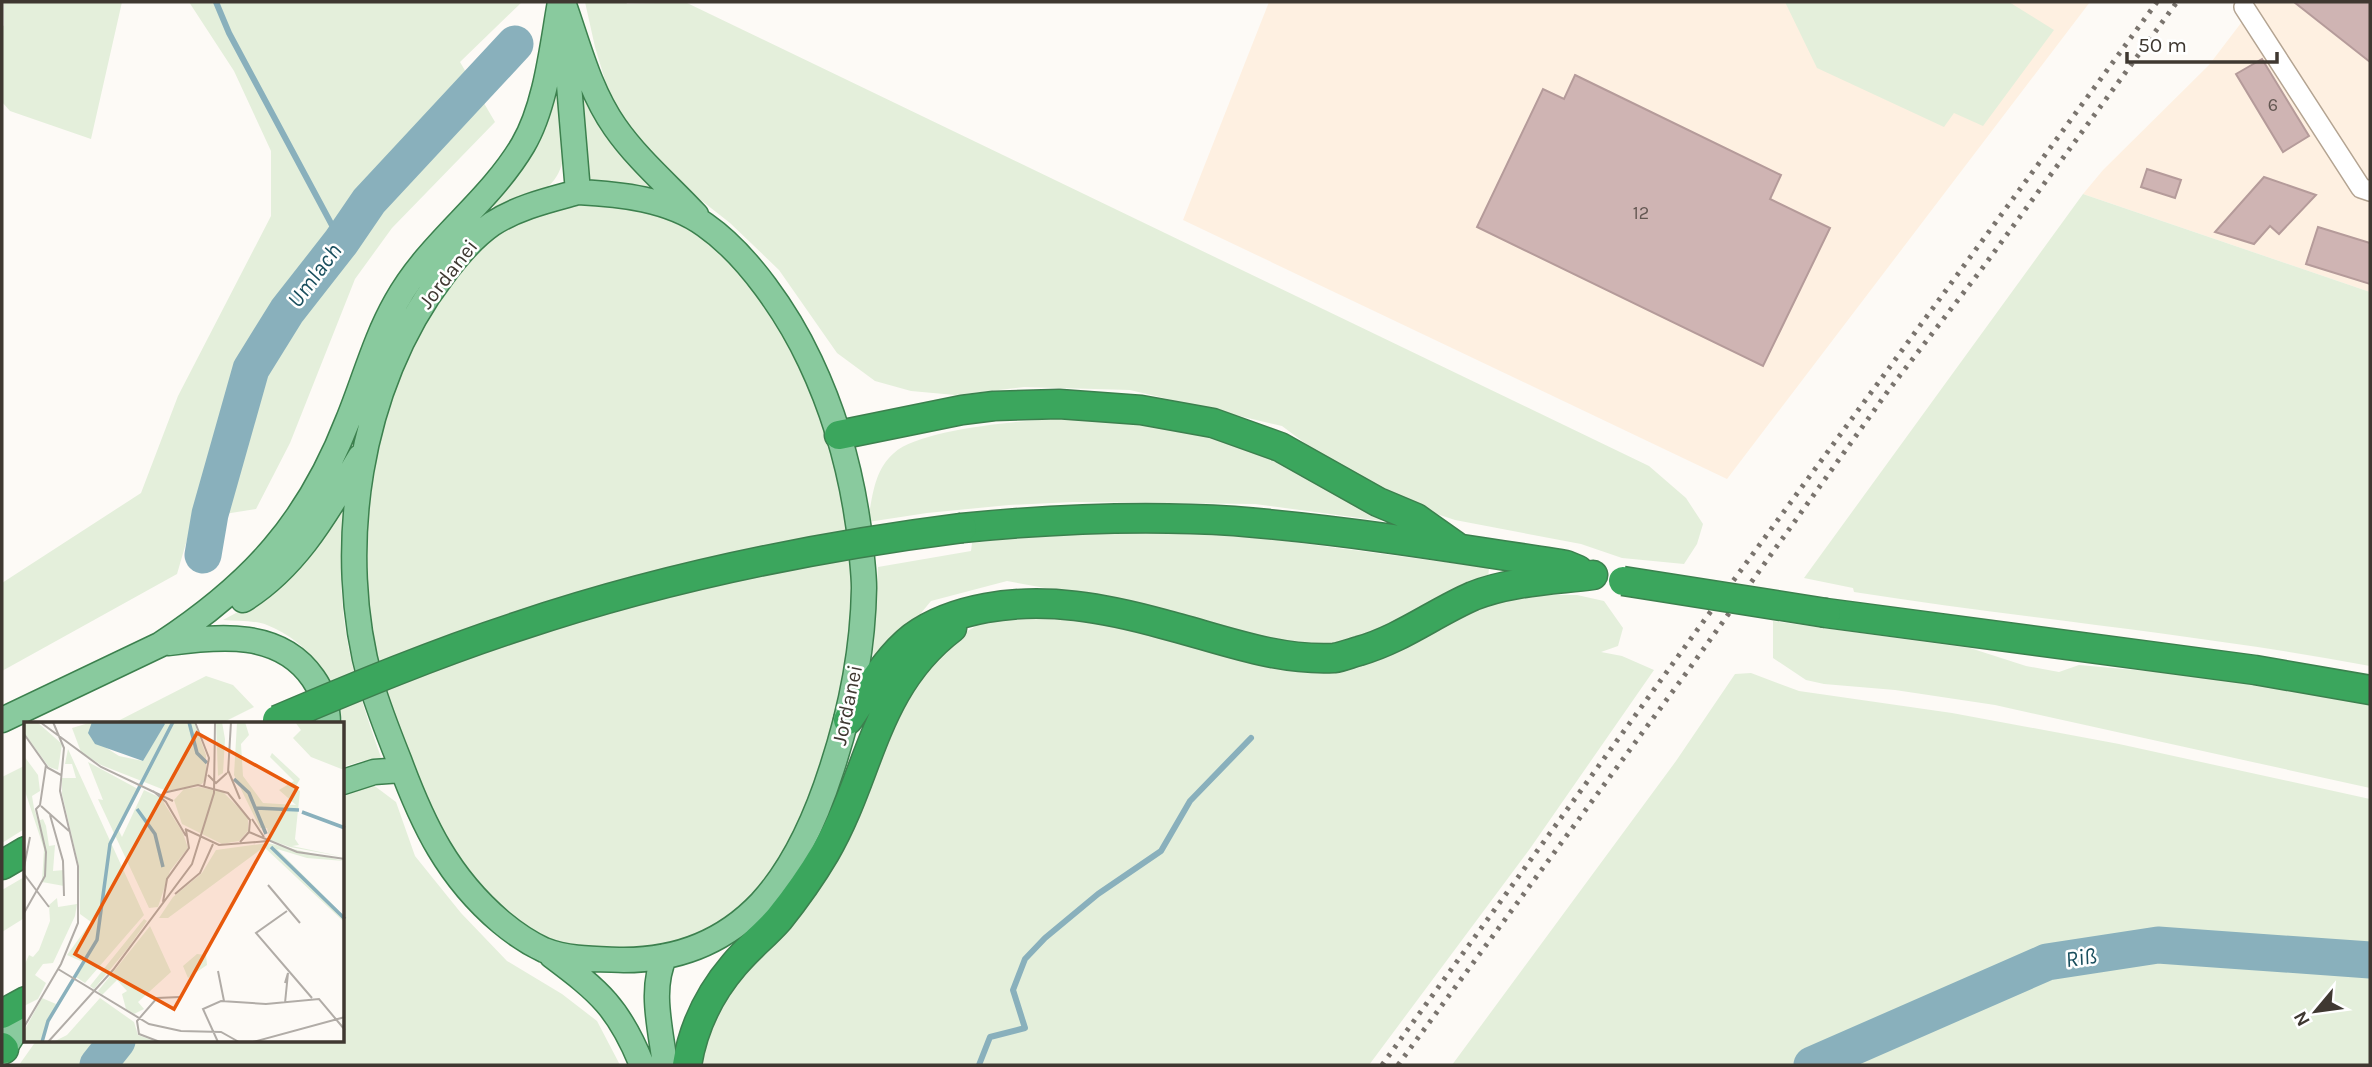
<svg xmlns="http://www.w3.org/2000/svg" width="2372" height="1067" font-family="Karla,sans-serif">
<rect width="100%" height="100%" fill="#fdfaf6"/>
<path fill="#fef0e1" d="M1269 2H2090L1727 479 1183 220Z
M2257 2H2370V292L2083 194 2103 170 2209 65Z"/>
<path fill="#e4efdb" d="M4 2H122L91 139 10 111 2 102V25L4 26Z
M189 2H522L460 62 495 122 392 228 355 279 290 443 256 509 193 519 177 574 2 671V583L141 493 178 396 271 216V151L234 71Z
M585 2H626L627 4 685 2 1649 466 1686 498 1703 524 1697 544 1684 564 1622 558 1581 544 1455 520 1403 503 1341 470 1282 426 1130 390 1024 387 955 395 911 391 875 381 837 353 779 270 730 223 683 186 633 133 611 100 595 47Z
M1785 2H2009L2054 30 1983 126 1954 113 1944 127 1817 68Z
M573 65 667 197 585 187Z
M557 85C562 130 581 179 526 199 516 203 505 209 494 207L492 204Z
M2083 194 2370 292V666C2199 634 2026 619 1854 592L1853 588 1804 578Z
M570 203H610L652 211 694 233 726 257 756 289 777 321 812 393 848 500 857 584 842 712 796 834 750 899 725 920 694 939 656 951 563 946 518 922 487 895 462 868 428 809 384 702 364 585 365 520 374 459 387 409 404 361 454 273 490 237 527 217Z
M1068 418 1156 421 1237 440 1297 470 1382 521 1255 504 1073 502 1009 505 927 513 868 522C872 498 874 470 894 453 921 428 1030 420 1068 418Z
M340 510 346 514C345 529 343 543 342 558 337 627 359 696 382 760L362 761 343 767C343 754 344 741 343 729 340 684 310 642 267 625 254 620 237 621 223 620L256 602Z
M1156 533 1255 537 1489 568 1488 578 1352 643 1321 647 1286 646 1139 605 1007 581 931 601 908 629 875 661 873 651 878 567 971 551 972 543 1043 535Z
M1541 595H1577L1604 601 1623 628 1618 646 1601 652 1622 656 1654 670 1529 850 1369 1065H700L708 1024 905 693 951 641 981 623 1011 616 1068 613 1209 650 1256 665 1284 668 1376 659 1411 645 1447 622 1476 609 1506 598Z
M1773 621 1970 648 2026 666 2059 672 2079 665 2168 673 2266 684 2370 704V788L1995 705 1895 690 1824 684 1806 680 1773 658Z
M1751 673 1799 691 1952 713 2119 744 2370 799V1065H1452L1676 761 1735 674Z
M206 676 233 685 254 707 220 724H112Z
M26 765V828L2 843V777Z
M372 784 396 802 415 856 461 913 507 961 562 994 597 1021 620 1065H19L36 1041H343V791Z
M26 876V917L2 932V890Z"/>
<g fill="none" stroke-linecap="round" stroke-linejoin="round">
<path stroke="#89b0bc" stroke-width="6" d="M216 2 229 33 341 242
M979 1065 990 1037 1025 1028 1013 990 1025 959 1045 938 1098 894 1161 851 1190 801 1251 738"/>
<path stroke="#89b0bc" stroke-width="37" d="M203 555 210 514 251 369 287 311 341 242 369 201 515 44
M98 1065 117 1041
M1812 1065 2047 962 2158 945 2370 960"/>
</g>
<path fill="#cfb4b3" stroke="#b59b9a" stroke-width="2" d="M2294 2H2370V62Z
M2262 59 2309 136 2283 152 2236 74Z
M1575 75 1781 175 1770 199 1830 228 1763 366 1477 227 1543 89 1564 99Z
M2147 169 2181 180 2175 198 2141 187Z
M2264 177 2316 195 2279 234 2270 226 2254 244 2215 232Z
M2318 227 2370 243V284L2306 264Z"/>
<g fill="none" stroke-linecap="round" stroke-linejoin="round">
<defs>
<path id="minor" d="M2244 7 2361 188 2370 191"/>
<path id="major" d="M563 2C578 44 589 90 615 127 638 160 669 186 696 215
M565 37 578 192
M578 192C620 194 669 199 705 225 748 255 788 314 810 361 838 420 854 482 861 547 862 561 864 574 864 588 863 649 851 710 832 768 817 815 795 866 761 903 724 942 678 960 624 960 598 959 569 960 544 950 529 943 513 932 501 922 448 877 423 825 399 760 389 735 379 710 371 683 334 551 358 386 443 275 457 256 472 238 492 224 518 207 549 200 578 192Z
M243 600C298 566 328 510 360 457
M169 643C220 636 280 630 313 678 323 692 328 707 328 724
M161 644C252 584 308 523 348 420 364 381 375 339 396 302 429 242 488 204 523 145 546 106 552 47 560 2
M2 720 174 638
M343 782 374 772 402 770
M552 956C600 992 619 1008 642 1065
M665 956C649 989 661 1030 665 1065
M2 1052 26 1014"/>
<path id="highway" d="M839 435 962 410 994 406 1059 404 1141 410 1213 423 1280 447 1378 502 1416 518 1457 547
M962 528C1052 519 1144 515 1234 521 1345 530 1456 548 1566 565L1578 570
M1826 613 2255 670 2370 690
M848 720C867 693 886 658 913 637 935 621 959 613 986 608 1046 597 1105 608 1163 624 1218 638 1275 661 1334 658 1342 657 1351 653 1359 651 1401 639 1434 613 1473 596 1510 581 1554 580 1593 575
M2 865 26 851
M2 1014 26 1001
M2 1047 4 1049
M687 1065C693 1028 710 993 734 965 748 948 765 935 779 919 795 899 812 875 825 853 871 774 873 688 952 628"/>
</defs>
<use href="#minor" stroke="#b4a492" stroke-width="22"/>
<use href="#major" stroke="#3c804e" stroke-width="27"/>
<use href="#highway" stroke="#3c804e" stroke-width="31"/>
<use href="#minor" stroke="#fff" stroke-width="19"/>
<use href="#major" stroke="#89ca9e" stroke-width="24"/>
<use href="#highway" stroke="#3ba65d" stroke-width="28"/>
<path stroke="#7a746e" stroke-width="5" stroke-dasharray="3.5 7" stroke-linecap="butt" d="M1382 1065 1695 633 2157 2
M1398 1065 1687 672 1888 391 1981 270 2177 2"/>
<defs>
<path id="highway-bridge" d="M1623 581 1826 613
M277 720C357 686 436 653 519 626 662 578 813 547 962 528"/>
</defs>
<use href="#highway-bridge" stroke="#3c804e" stroke-width="31" stroke-linecap="butt"/>
<use href="#highway-bridge" stroke="#3ba65d" stroke-width="28"/>
</g>
<g text-anchor="middle" stroke-width="5" stroke-linejoin="round" paint-order="stroke">
<g font-size="18" fill="#635752">
<text x="2273" y="111">6</text>
<text x="1641" y="219">12</text>
</g>
<g font-size="21" fill="#3f3831" stroke="#fff">
<text transform="translate(448 274) rotate(-52)" y="7">Jordanei</text>
<text transform="translate(847 705) rotate(-78)" y="7">Jordanei</text>
</g>
<g font-size="23" font-style="italic" fill="#1a4f5e" stroke="#fff">
<text transform="translate(314 275) rotate(-53)" y="8">Umlach</text>
<text transform="translate(2081 957) rotate(-8)" y="8">Riß</text>
</g>
</g>
<g transform="translate(24 722)">
<rect width="320" height="320" fill="#fdfaf6"/>
<path d="M0 0H13L38 22 34 48 25 45 0 11ZM68 0 67 16 95 34 119 39 139 0H170L182 33V57L178 62 143 69 77 43 57 30 48 6ZM192 0H198L201 17 199 51 194 54ZM221 0 225 13 217 22 219 54 239 81 272 83 255 68 270 59 246 35 248 31 276 57 271 66 276 69 271 117 275 123 268 124 320 135 266 125 246 118 243 106H236L210 53 213 1ZM271 0H320V48L287 35 269 16 277 8ZM44 27 120 193 61 261 52 255 61 241 43 233 67 200 56 192 55 145 38 72V56H52L48 42H41ZM0 34 14 53 16 69 8 74 10 86 14 99 19 97 22 104 25 124 31 123 29 149 40 148V164L18 160 20 127 0 66ZM64 40 114 67 94 107 98 115 120 68 137 76 159 111 164 126 146 149 134 185 125 186 74 77 79 78ZM175 65 199 70 224 95V109L215 119 198 122 158 102 150 78 160 67ZM244 121 320 139 283 136 253 127 320 194V200L240 125 144 196H135L149 175 178 151 192 128ZM33 176 34 185 53 182 51 194 29 241 19 242 11 253 22 261 14 277 0 284V244L5 233 9 235 15 228 26 199 25 183ZM120 197 123 199 104 226 70 267 66 264ZM126 204 147 250 114 280 120 287 110 292 102 287 98 272 103 269 93 258 78 273 74 269ZM173 232 182 233 183 243 164 256 159 244ZM18 276 32 282 17 320H0V309ZM76 276 110 300 114 313 133 320H29L43 313Z" fill="#e4efdb"/>
<path d="M68 0H139L141 2 119 39 71 22 64 11Z" fill="#89b0bc"/>
<path fill="none" stroke="#89b0bc" stroke-width="3.5" d="M165 0 173 31 183 41M210 57 225 71 242 112M232 86 275 88M113 87 131 112 139 145M278 90 321 106M247 125 321 197M18 320 24 299 73 218 86 122 149 0"/>
<path fill="none" stroke="#b1aca7" stroke-width="2" d="M16 0 77 45 149 79M171 0 185 36 180 64M0 12 24 46 37 53M204 48 216 77M204 51 207 0M184 53 192 61 203 51M129 69 142 80 162 114M139 71 174 63 204 71 226 98 225 110 216 120M17 84 45 109M26 93 39 139 40 174M228 97 240 115M161 107 195 123 244 119M225 110 273 130 321 137M0 145 6 115M0 152 25 185M244 163 276 201M151 172 176 151 189 122M139 180 143 157 165 126 162 108M263 189 232 211 288 276M0 191 21 154 22 130 12 87 16 83 22 43M34 247 125 302 157 309 197 310 215 320M194 249 200 279M261 261 264 251 261 281M0 305 37 242 54 201V144L36 69 40 26 29 0M24 320 89 248 168 142 190 71 191 0M136 320 115 312 113 299 133 276 156 275M194 320 179 287 197 279 242 282 295 277 321 308M229 320 321 295"/>
<path fill="#e8590c" fill-opacity="0.15" stroke="#e8590c" stroke-width="3.5" d="M173 11 273 66 150 287 51 232Z"/>
<rect width="320" height="320" fill="none" stroke="#3f3831" stroke-width="3.5"/>
</g>
<rect width="2372" height="1067" fill="none" stroke="#3f3831" stroke-width="7"/>
<g transform="translate(2316 1011) rotate(241)" stroke="#ffffff" stroke-width="5" paint-order="stroke">
<path d="M0-5L12 26L0 18L-12 26Z" fill="#3f3831"/>
<text y="-10" font-size="19" font-weight="bold" text-anchor="middle" fill="#3f3831">N</text>
</g>
<path d="M2127 52v10h150v-10" fill="none" stroke="#3f3831" stroke-width="3.5"/>
<text x="2138" y="52" font-size="21" fill="#3f3831" stroke="#ffffff" stroke-width="5" paint-order="stroke">50 m</text>
</svg>
